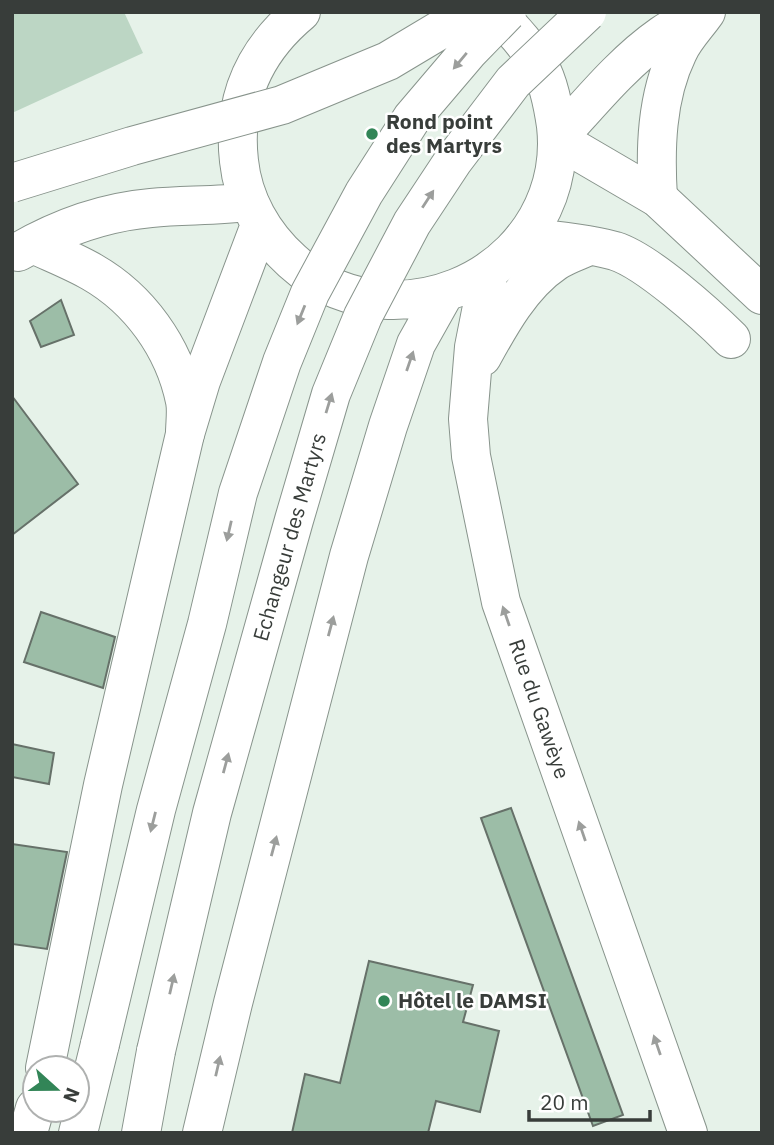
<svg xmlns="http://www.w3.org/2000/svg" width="774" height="1145" font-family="'IBM Plex Sans',sans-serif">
<rect width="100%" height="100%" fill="#e6f2e9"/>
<path fill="#bcd6c4" d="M12 12H124L143 53 12 113Z"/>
<path fill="#9cbda7" stroke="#667169" stroke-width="2" d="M61 300 74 335 41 347 30 321Z
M12 396 78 484 12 535Z
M41 612 115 637 103 688 24 662Z
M12 744 54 753 49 784 12 777Z
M511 808 623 1115 593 1126 481 818Z
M12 844 67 852 47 949 12 944Z
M369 961 473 985 463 1022 499 1031 480 1112 436 1101 428 1133H292L305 1074 340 1083Z"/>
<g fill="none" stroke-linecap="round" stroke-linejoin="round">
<defs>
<path id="minor" d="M557 139 658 198 762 295
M524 238C554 240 586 243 615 251 647 261 707 315 731 339
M33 244C52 253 73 261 92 272 139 299 174 347 185 401 187 411 185 423 185 434
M18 252C58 229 105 212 151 208 184 205 217 206 249 202
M489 271 474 347 468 419 471 456 501 602 688 1133
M482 357C500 324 522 284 555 262 565 255 578 251 589 246"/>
<path id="major" d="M301 12C254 51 232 100 239 161 243 200 263 235 292 261 318 285 353 299 388 300 484 303 567 225 556 126 553 105 549 83 539 65 527 44 512 28 495 12
M557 139C590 103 622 63 662 35 673 27 685 22 696 16
M658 198C655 150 656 97 678 52 684 38 697 25 706 12
M45 1068 103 785 185 434 201 381 260 225
M28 1133 35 1108
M78 1133 100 1044
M141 1133 156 1051
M202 1133 233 1003 349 556 388 426 416 344 444 294"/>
</defs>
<use href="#minor" stroke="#88948c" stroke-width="40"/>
<use href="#major" stroke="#88948c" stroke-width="40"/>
<use href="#minor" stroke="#fff" stroke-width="38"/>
<use href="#major" stroke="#fff" stroke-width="38"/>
<defs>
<path id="major-bridge" d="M12 183 132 146 282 105 388 61 470 12
M100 1044 156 810 207 624 238 493 282 362 310 293 364 193 412 118 469 51 507 12
M156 1051 212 813 294 520 331 394 363 316 412 223 453 161 513 82 587 12"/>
</defs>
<use href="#major-bridge" stroke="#88948c" stroke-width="40" stroke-linecap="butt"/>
<use href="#major-bridge" stroke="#fff" stroke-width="38"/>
</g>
<defs><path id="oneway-solid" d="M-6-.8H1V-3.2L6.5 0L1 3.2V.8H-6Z" transform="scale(1.75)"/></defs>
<g fill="#9c9e9c">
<use href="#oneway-solid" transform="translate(460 61) rotate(130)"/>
<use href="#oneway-solid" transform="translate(428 199) rotate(-57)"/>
<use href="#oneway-solid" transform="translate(301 315) rotate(112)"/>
<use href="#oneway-solid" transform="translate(410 361) rotate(-71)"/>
<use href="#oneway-solid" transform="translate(329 403) rotate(-73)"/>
<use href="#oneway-solid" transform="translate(229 531) rotate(103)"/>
<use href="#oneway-solid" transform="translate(506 616) rotate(-109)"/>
<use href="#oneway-solid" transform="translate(331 626) rotate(-75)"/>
<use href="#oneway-solid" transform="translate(226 763) rotate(-75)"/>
<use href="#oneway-solid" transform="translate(153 822) rotate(104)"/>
<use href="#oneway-solid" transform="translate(582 831) rotate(-109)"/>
<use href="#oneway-solid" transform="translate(274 846) rotate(-75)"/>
<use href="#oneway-solid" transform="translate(172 984) rotate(-77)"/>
<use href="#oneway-solid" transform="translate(657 1045) rotate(-109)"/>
<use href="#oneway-solid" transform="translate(218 1066) rotate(-77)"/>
</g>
<g fill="#328557" stroke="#fff" stroke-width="2.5">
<circle cx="372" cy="134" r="7"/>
<circle cx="384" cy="1001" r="7"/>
</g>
<g text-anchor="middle" stroke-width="5" stroke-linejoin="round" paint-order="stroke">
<g font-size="21" font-weight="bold" fill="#383d3a" stroke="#fff" text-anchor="start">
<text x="386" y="129">Rond point<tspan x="386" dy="24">des Martyrs</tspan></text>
<text x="398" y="1008">Hôtel le DAMSI</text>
</g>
<g font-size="21" fill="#383d3a" stroke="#fff">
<text transform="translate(290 537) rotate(-74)" y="7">Echangeur des Martyrs</text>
<text transform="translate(539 709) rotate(71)" y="7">Rue du Gawèye</text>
</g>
</g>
<rect width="774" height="1145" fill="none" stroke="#383d3a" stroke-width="28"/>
<g transform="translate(56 1089) rotate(111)"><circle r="33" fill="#ffffff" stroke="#afb1b0" stroke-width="2"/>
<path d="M0-5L12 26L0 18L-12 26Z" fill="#328557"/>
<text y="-10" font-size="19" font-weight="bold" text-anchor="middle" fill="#383d3a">N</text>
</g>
<path d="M529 1110v10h121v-10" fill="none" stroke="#383d3a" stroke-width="3.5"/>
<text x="540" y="1110" font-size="21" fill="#383d3a" stroke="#ffffff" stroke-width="5" paint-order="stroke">20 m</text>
</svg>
